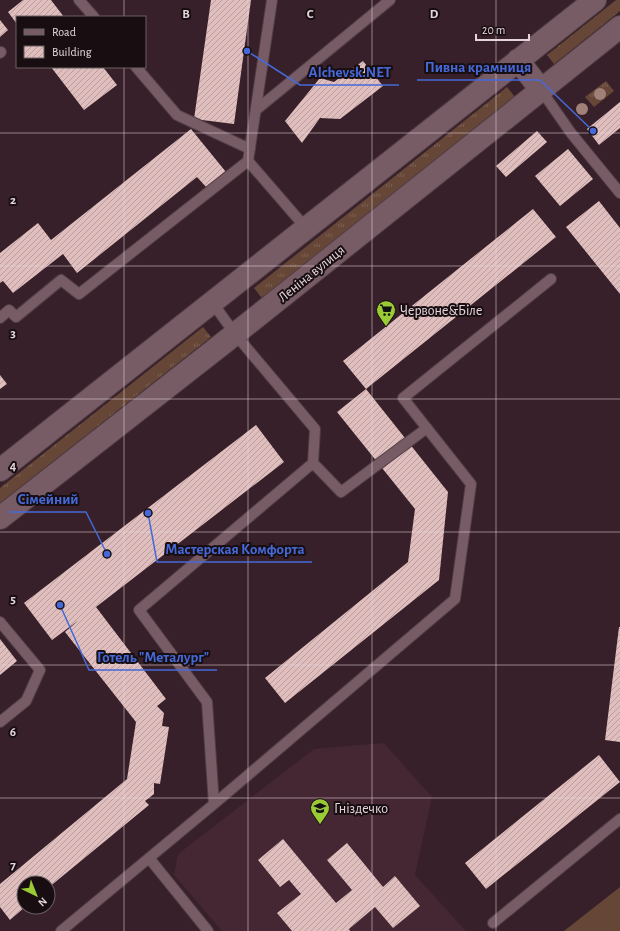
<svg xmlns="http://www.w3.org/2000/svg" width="620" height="931" font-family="'Alegreya Sans',sans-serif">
<defs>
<pattern id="grass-tufts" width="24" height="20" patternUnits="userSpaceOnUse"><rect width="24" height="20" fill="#664636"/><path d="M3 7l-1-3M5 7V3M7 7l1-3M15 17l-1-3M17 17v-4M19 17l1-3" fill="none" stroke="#7c6052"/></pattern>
<pattern id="building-hatch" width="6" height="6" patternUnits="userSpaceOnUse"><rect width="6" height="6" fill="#dfbebd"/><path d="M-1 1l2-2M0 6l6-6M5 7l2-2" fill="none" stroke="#b89e9e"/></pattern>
</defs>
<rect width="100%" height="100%" fill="#372029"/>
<path fill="#442733" d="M384 743 432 797 415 875 466 931H222L174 875 178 854 314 749Z"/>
<path fill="url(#grass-tufts)" d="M616 0H620V11L554 64 547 55Z
M606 81 614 91 594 107 585 97Z
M507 87 515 97 262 298 254 288Z
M203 327 211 337 0 503V488Z"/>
<path fill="#664636" d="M620 887V931H564Z"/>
<path fill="url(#building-hatch)" d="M23 0H51L64 17H17V24L8 12Z
M211 0H251L234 124 194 119Z
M0 20 8 30 0 37Z
M363 61 383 86 340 119 320 118 302 143 285 121 320 78 334 82Z
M51 67H103L117 85 84 110Z
M620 102V128L599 145 587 129Z
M191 129 226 172 207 188 197 177 77 273 63 254 13 293 3 281 0 283V253L38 223 51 240Z
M537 131 547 142 506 177 496 166Z
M568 149 593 179 560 206 535 176Z
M599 201 620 228V294L566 227Z
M533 209 556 237 366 389 343 361Z
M0 375 7 384 0 389Z
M366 389 448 492 439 580 285 703 265 678 408 562 415 509 337 412Z
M256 425 284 462 96 607 166 699 157 706 164 713 162 726 169 727 160 784 154 783V794L145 801 149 805 48 888V883H24V907H25L10 920 0 907V884L127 779 136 722 65 632 79 620 52 640 24 603Z
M619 627H620V742L605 740Z
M0 639 17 661 0 675Z
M599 755 620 782 486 889 465 863Z
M283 839 336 903 352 890 327 860 347 843 383 887 395 876 420 906 393 928 375 907 349 929 350 931H292L277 913 301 894 289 880 280 887 258 860Z"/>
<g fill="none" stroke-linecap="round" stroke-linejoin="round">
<defs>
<path id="service" d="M79 0 94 17
M272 0 248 161 306 228
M0 53 1 52
M136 67 177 115 250 149
M541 90 571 133 620 193
M256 110 390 0
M0 318 9 310 16 317 61 280 79 294 248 161
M313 463 341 492 427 428
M0 622 40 670 26 701 0 722
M214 804 455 599 471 484 403 398 551 279
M149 858 208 931
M493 923 620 819
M61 931 214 804 207 702 139 610 313 463 315 429 235 334 212 302"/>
<path id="tertiary" d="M518 60 541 90
M0 470 595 0
M0 518 235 334 620 27"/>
</defs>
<use href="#service" stroke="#523e46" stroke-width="12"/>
<use href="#tertiary" stroke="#523e46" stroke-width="24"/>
<use href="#service" stroke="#775c66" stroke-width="10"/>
<use href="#tertiary" stroke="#775c66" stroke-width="22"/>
</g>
<g fill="#a08079">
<circle cx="600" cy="94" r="6"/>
<circle cx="582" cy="109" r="6"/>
</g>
<path fill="none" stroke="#e5d5db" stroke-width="1" stroke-opacity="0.55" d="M124 0V17M248 0V931M372 0V931M496 0V931M124 67V931M0 133H620M0 266H620M0 399H620M0 532H620M0 665H620M0 798H620"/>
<defs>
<symbol id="supermarket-pin" viewBox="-11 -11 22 30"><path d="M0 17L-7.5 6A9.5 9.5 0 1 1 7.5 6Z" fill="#9acb34" stroke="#180e11"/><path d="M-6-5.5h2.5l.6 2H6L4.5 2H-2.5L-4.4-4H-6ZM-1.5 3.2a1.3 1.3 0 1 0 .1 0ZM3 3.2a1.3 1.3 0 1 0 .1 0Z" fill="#111"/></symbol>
<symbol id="school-pin" viewBox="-11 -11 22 30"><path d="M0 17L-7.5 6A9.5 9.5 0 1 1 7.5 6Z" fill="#9acb34" stroke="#180e11"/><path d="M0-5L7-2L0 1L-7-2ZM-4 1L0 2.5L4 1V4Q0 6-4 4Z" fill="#111"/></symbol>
</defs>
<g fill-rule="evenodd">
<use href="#supermarket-pin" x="375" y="299" width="22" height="30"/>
<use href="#school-pin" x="309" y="797" width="22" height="30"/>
</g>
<g text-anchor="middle" stroke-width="4" stroke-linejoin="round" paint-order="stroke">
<g font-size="14" fill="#e5d5db" stroke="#180e11">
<text transform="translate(311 273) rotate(-39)" y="5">Леніна вулиця</text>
</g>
<g font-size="14" fill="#e5d5db" stroke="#180e11" text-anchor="start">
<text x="400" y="315">Червоне&amp;Біле</text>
<text x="334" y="813">Гніздечко</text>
</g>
</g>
<g font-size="13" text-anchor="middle" font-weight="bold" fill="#e5d5db" stroke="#180e11" stroke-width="4" stroke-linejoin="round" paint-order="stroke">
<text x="186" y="18">B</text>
<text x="310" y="18">C</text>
<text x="434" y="18">D</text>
<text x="13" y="204">2</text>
<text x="13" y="337">3</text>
<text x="13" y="470">4</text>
<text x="13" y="603">5</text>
<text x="13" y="736">6</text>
<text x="13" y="869">7</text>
</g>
<path fill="none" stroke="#4569d9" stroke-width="1.5" d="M593 131L540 80H417M247 51L300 85H399M107 554L86 512H9M148 513L157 562H312M60 605L89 670H217"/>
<g fill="#4569d9" stroke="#180e11" stroke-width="1.5">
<circle cx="593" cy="131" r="4"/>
<circle cx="247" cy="51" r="4"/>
<circle cx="107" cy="554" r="4"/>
<circle cx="148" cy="513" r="4"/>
<circle cx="60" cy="605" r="4"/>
</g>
<g font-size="15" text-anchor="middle" font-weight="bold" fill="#4569d9" stroke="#180e11" stroke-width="4" stroke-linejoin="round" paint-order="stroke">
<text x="478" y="72">Пивна крамниця</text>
<text x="350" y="77">Alchevsk.NET</text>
<text x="48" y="504">Сімейний</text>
<text x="235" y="554">Мастерская Комфорта</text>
<text x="153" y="662">Готель "Металург"</text>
</g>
<rect x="16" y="16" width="130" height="52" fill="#180e11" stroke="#6a5e62"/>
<rect x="24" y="29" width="20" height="6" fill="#775c66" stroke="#6a5e62"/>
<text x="52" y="36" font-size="12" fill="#e5d5db">Road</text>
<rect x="24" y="46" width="20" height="12" fill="url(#building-hatch)" stroke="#6a5e62"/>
<text x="52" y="56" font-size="12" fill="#e5d5db">Building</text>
<g transform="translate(36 895) rotate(137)"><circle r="19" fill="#180e11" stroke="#6a5e62"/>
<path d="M0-3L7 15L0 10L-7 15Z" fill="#9acb34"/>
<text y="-6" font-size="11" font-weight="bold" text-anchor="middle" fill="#e5d5db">N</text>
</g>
<path d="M476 34v6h53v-6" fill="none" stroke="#e5d5db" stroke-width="2"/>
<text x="482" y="34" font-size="12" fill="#e5d5db" stroke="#180e11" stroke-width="3" paint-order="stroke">20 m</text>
</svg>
